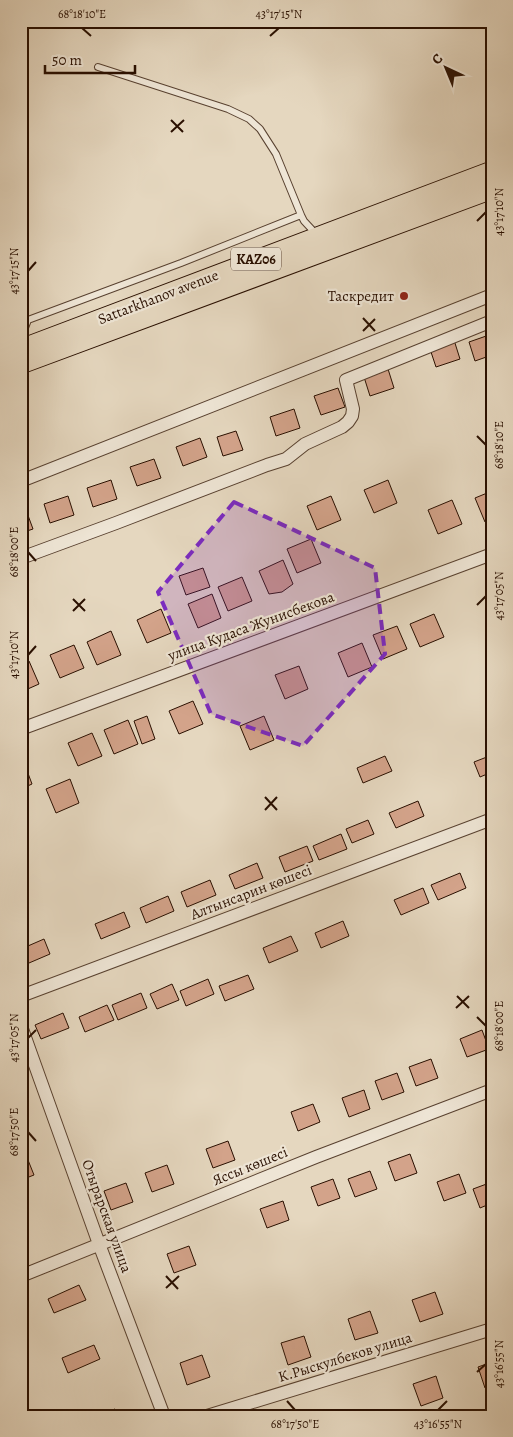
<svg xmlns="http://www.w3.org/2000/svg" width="513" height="1437" font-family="Alegreya,serif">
<rect width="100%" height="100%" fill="#e5d7bf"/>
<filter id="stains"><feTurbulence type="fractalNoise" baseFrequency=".004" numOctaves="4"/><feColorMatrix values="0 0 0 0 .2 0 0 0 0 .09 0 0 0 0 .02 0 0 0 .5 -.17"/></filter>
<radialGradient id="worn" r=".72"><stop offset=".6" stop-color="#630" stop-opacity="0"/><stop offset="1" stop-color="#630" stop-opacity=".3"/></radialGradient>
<path fill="#d3a38a" stroke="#290f00" d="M492 334V355L475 361 469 342Z
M454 340 460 359 436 367 430 349Z
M388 369 394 388 370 396 364 377Z
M338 388 345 407 321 415 314 396Z
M294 409 300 428 276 436 270 417Z
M236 431 243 450 223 456 217 437Z
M200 438 207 457 183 466 176 447Z
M154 459 161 478 137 486 130 467Z
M111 480 117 499 93 507 87 488Z
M388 480 397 503 374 513 364 490Z
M492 491V519L485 522 475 498Z
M68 496 74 515 50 523 44 504Z
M331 496 341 520 317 530 307 506Z
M452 500 462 524 438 534 428 510Z
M26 510 33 529 21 533V512Z
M311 539 321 563 297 573 287 549Z
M283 560 293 584 282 592 269 594 259 571Z
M203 568 210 587 186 595 179 576Z
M242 577 252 601 228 611 218 587Z
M212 594 221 618 198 628 188 604Z
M161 609 171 633 147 643 137 620Z
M434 614 444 637 420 647 410 624Z
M397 626 407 649 383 659 373 635Z
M111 631 121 655 97 665 87 642Z
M362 643 372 667 348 677 338 653Z
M74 645 84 668 60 678 50 655Z
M29 661 39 684 21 692V664Z
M299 666 308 689 285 699 275 675Z
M193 701 203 724 179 734 169 711Z
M147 716 155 739 142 744 134 721Z
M264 716 274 740 250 750 240 726Z
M128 720 138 744 114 754 104 730Z
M92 733 102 756 78 766 68 743Z
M492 755V772L480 777 474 762Z
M385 756 392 771 363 783 357 768Z
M23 760 32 784 21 789V761Z
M70 779 79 803 56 813 46 789Z
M418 801 424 816 396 828 389 813Z
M368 820 374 834 352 843 346 829Z
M341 834 347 849 319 860 313 846Z
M307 846 313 861 285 872 279 857Z
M257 863 263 878 235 889 229 875Z
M460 873 466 888 438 900 431 885Z
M210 880 216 895 187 907 181 892Z
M423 888 429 903 401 915 394 900Z
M168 896 174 911 146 923 140 908Z
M124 912 130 927 101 939 95 924Z
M343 921 349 936 321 948 315 933Z
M291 936 298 951 269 963 263 948Z
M44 939 50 954 22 966 21 949Z
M248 975 254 989 225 1001 219 986Z
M208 979 214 994 186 1006 180 991Z
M172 984 179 1000 157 1009 150 994Z
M141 993 147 1008 118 1020 112 1005Z
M107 1005 114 1020 85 1032 79 1017Z
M63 1013 69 1028 41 1039 35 1025Z
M482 1030 489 1049 467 1057 460 1039Z
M431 1059 438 1078 416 1086 409 1067Z
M397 1073 404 1092 382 1100 375 1081Z
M364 1090 370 1109 349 1117 342 1098Z
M313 1104 320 1122 298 1131 291 1112Z
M228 1141 235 1160 213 1168 206 1149Z
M410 1154 417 1173 395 1181 388 1162Z
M28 1160 34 1175 21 1180V1163Z
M167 1165 174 1184 152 1192 145 1173Z
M370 1171 377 1189 355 1197 348 1179Z
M459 1174 466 1193 444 1201 437 1182Z
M333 1179 340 1198 318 1206 311 1187Z
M492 1182V1203L480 1208 473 1189Z
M126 1183 133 1202 111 1210 104 1191Z
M283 1201 289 1220 267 1228 260 1209Z
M189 1246 196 1265 174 1273 167 1254Z
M79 1285 86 1300 54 1313 48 1299Z
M435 1292 443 1314 420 1322 412 1300Z
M370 1311 378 1333 355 1340 348 1319Z
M304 1336 311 1357 288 1365 281 1343Z
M94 1345 100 1359 68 1373 62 1358Z
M202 1355 210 1377 187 1385 180 1363Z
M492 1362V1386L485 1388 478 1367Z
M436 1376 443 1398 421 1406 413 1384Z
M115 1409 117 1416H94Z"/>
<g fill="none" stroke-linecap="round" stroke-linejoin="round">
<defs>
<path id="lane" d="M98 67 228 109 249 119 260 129 276 154 301 215
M21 338 28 320 181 263 301 215 304 221 317 235"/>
<path id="street" d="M21 481 492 295
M21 558 116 523 267 465 286 459 305 444 342 427 348 422 352 416 353 409 346 380 492 321
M21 729 492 554
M21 996 492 819
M21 1026 99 1244 164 1416
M21 1276 316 1157 492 1090
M207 1416 492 1329"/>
<path id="primary" d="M21 349 492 171
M21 364 492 189"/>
</defs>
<use href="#lane" stroke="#584130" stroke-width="8"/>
<use href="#street" stroke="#584130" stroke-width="14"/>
<use href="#primary" stroke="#290f00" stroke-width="21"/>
<use href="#lane" stroke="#eee5d5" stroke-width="6"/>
<use href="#street" stroke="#eee5d5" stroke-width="12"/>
<use href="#primary" stroke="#e5d7bf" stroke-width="19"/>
</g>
<path fill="#7b2cbf" fill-opacity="0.2" stroke="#7b2cbf" stroke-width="4" stroke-dasharray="10 6" stroke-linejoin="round" d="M234 502 375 568 385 654 303 746 211 714 158 592Z"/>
<path fill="none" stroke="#290f00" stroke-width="2" d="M82 28 91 36M270 36 279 28M171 120 183 132M171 132 184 120M477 221 486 212M28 271 36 262M363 318 375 331M363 331 375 319M477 436 486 445M28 552 36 561M73 599 85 611M477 605 486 596M73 611 85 599M28 655 36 646M265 797 277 810M265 810 277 797M457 996 469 1008M456 1008 469 996M477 1017 486 1026M28 1038 36 1030M28 1132 36 1141M166 1276 178 1289M166 1288 179 1276M477 1372 486 1364M287 1401 295 1410M438 1410 447 1401"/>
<circle fill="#8f2418" stroke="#eee5d5" stroke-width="2" cx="404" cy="296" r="5"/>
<g text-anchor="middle" stroke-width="4.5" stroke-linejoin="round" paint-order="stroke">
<rect fill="#eee5d5" stroke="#644f40" stroke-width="1" x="231" y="247.5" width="50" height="23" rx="4"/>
<g font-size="14" font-weight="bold" fill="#290f00">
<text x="256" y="264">KАZ06</text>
</g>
<g font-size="15" fill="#290f00" stroke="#eee5d5" text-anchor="end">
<text x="394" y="301">Таскредит</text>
</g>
<g font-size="15" fill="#290f00" stroke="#eee5d5">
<text transform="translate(158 297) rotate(-21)" y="5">Sattarkhanov avenue</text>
<text transform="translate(251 626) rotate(-20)" y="5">улица Кудаса Жунисбекова</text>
<text transform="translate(251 892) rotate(-21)" y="5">Алтынсарин көшесі</text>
<text transform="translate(250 1166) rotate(-22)" y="5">Яссы көшесі</text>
<text transform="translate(107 1216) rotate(70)" y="5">Отырарская улица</text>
<text transform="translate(345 1357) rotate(-17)" y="5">К.Рыскулбеков улица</text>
</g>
</g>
<rect width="513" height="1437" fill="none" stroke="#e5d7bf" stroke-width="55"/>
<g transform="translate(446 68) rotate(316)" stroke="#eee5d5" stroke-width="4" paint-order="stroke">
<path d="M0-4L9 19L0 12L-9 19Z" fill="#290f00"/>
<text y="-8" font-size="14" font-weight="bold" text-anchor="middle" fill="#290f00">С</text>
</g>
<path d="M45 65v8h90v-8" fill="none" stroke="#290f00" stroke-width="2.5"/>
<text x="52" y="65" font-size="15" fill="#290f00" stroke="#eee5d5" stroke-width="4" paint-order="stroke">50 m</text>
<rect x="28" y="28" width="458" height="1382" fill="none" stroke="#290f00" stroke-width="2"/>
<g font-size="12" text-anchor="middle" fill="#290f00">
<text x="82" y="18">68°18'10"E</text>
<text x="279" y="18">43°17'15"N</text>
<text transform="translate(499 212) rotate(-90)" y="4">43°17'10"N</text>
<text transform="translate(14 271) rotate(-90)" y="4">43°17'15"N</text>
<text transform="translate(499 445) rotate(-90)" y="4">68°18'10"E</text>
<text transform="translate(14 552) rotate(-90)" y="4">68°18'00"E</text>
<text transform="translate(499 596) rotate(-90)" y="4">43°17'05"N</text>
<text transform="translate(14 655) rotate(-90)" y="4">43°17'10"N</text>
<text transform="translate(499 1026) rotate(-90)" y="4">68°18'00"E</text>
<text transform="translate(14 1038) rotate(-90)" y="4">43°17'05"N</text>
<text transform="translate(14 1132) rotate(-90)" y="4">68°17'50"E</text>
<text transform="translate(499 1364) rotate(-90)" y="4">43°16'55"N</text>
<text x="295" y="1428">68°17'50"E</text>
<text x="438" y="1428">43°16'55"N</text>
</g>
<rect width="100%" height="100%" filter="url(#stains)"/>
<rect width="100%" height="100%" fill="url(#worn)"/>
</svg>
